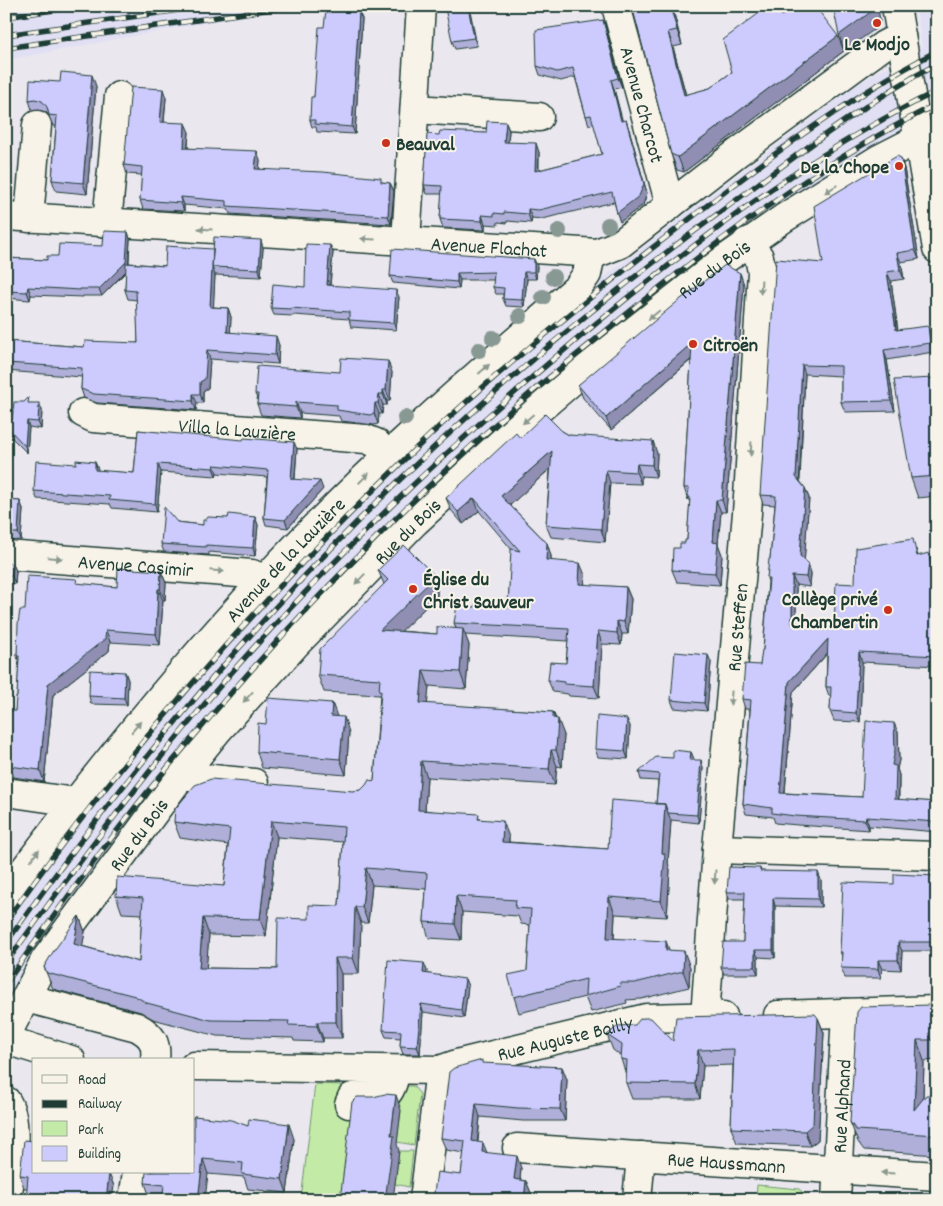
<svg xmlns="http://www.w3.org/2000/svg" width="943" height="1206" font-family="Dekko,sans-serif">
<rect width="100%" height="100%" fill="#eae7ef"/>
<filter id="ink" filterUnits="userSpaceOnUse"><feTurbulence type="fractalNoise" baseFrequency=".02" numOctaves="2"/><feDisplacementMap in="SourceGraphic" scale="10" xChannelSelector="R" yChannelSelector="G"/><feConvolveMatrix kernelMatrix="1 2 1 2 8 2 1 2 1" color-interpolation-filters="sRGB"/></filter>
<g filter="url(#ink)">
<path fill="#e1dff4" d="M6 6H293L6 60Z
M916 6H937V114L887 139 844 165 501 434 70 905 6 1000V906L72 818 314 539 596 284 681 218 859 83 922 47Z"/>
<path fill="#c3eba7" stroke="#71946e" d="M315 1084 341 1085 339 1103 359 1105 348 1200H301Z
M400 1086H413L420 1094 414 1145 397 1142 401 1111 384 1102Z
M399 1151H413L409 1187 395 1184Z
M757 1185 799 1189 811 1200H756Z"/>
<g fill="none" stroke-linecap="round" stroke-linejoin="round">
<defs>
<g id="minor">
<path id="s1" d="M616 6 670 205"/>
<path d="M415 109 539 117"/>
<path id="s2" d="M6 216 597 253 620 244 737 153 884 45 901 36"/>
<path d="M29 218 37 125"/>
<path d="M107 223 119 96"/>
<path d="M406 241 421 6"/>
<path id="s3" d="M83 413 93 418 366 439 376 443 387 455"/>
<path id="s4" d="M6 555 252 574 264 579"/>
<path d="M181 776 254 783"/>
<path d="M6 792 75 802"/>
<path d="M717 849 937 856"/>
<path id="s5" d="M6 894C87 785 172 678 265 579 362 474 470 380 578 287L587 274 591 254"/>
<path d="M26 998 137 1027C152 1035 157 1043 155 1060"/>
<path d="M778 1015 937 1010"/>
<path id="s6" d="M705 1017 717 849 747 513 762 272 759 257 747 242"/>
<path id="s7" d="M6 1036 45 960 181 776 218 730 294 646 415 522 516 429 586 369 721 262 784 218 879 159 918 139 937 134"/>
<path d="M6 1040 71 1060"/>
<path id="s8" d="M194 1066 440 1070 460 1063 646 1018 723 1016"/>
<path d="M6 1101C21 1123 10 1174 7 1200"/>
<path d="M349 1104 352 1097C381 1093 389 1107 396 1070"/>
<path id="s9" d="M517 1148 937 1176"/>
<path d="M133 1200 137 1172"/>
<path d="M424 1200 440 1070"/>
<path d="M637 1200 641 1156"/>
<path id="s10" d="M836 1200 846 1013"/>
</g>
<path id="major" d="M896 6 937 249"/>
</defs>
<use href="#minor" stroke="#1f3d34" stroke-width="31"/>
<use href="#major" stroke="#1f3d34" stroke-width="31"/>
<use href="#minor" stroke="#f7f3e8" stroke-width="28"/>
<use href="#major" stroke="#f7f3e8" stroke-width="28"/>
<defs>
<path id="rail" d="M6 17 81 6
M6 35 207 6
M6 48 293 6
M6 921C124 753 259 601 406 458 483 383 567 316 651 249 742 178 834 105 937 51
M6 943C109 797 224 657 349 530 464 413 591 307 723 210 792 159 860 105 937 64
M6 963C78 863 151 765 232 672 352 536 485 413 626 299 724 221 824 146 937 91
M6 983C51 920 96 856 145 795 260 653 388 518 526 397 552 375 579 353 606 331 709 246 817 164 937 104"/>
</defs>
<use href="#rail" stroke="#1f3d34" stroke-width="5.5"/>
<use href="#rail" stroke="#f7f3e8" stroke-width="4" stroke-dasharray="11" stroke-linecap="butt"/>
</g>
<g fill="#889892">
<circle cx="608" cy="225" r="8"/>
<circle cx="559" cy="231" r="8"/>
<circle cx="553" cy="277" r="8"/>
<circle cx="543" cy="297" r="8"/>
<circle cx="520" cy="316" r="8"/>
<circle cx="493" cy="338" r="8"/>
<circle cx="479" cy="350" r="8"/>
<circle cx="405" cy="418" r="8"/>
</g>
<path fill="#b0afda" stroke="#1f3d34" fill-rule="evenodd" d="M468 6 477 46 455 49 452 41Z
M632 6H672L682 45 673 47 686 95 710 88 732 72 758 14 756 6H780L783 15 844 51 684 172 677 170 671 154Z
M359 12 362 19 355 134 317 132 316 127H312L310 120 314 97 324 27Z
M603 20 606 29 622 87 614 89 622 121 629 129 647 193 643 205 620 222 614 202 542 219 532 218 531 223 507 221V223L498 222V225L485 224V230L443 228 440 219 442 194H427L424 185 439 135 486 133 506 122 509 131 508 142 539 152V170L602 154 594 124 589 125 586 116 575 77 561 81 540 75 537 66Z
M96 86 87 194 56 191 52 180 56 126H53L49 116 46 112 39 110H32L29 100Z
M166 98 164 123 189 132 188 148 260 160 259 169 390 183 394 191 391 224 230 214 228 209 184 205V211L143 209 140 200 142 175 127 174 124 165Z
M904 168 919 259 901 262 904 279 891 281 898 330 931 336 933 352 887 360 895 411 845 412 841 402V376L805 374 800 481 805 488 809 498 804 560 811 573 810 587 796 585V624L834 625 855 584 916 549 918 556 932 563 933 568H937V666L862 662 860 722 834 721 830 711 831 697 829 696 826 687 827 654 793 692 785 793 862 797 898 732 899 760 897 769 899 775V800L937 802V832L869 826V830L798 825 775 823 773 817 746 814 743 804 750 709H745L742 699 760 665 763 650 768 582 767 578 770 559 775 505 763 504 760 495 823 263Z
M128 232 130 239 129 263 165 266 213 249 263 248 261 277 215 275 213 307 228 308 231 317 230 332 279 345 278 364 210 359 208 388 203 391V403H197L196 410 97 403 84 398 81 389 82 377 6 371V341L84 347 138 343 137 300 128 299 125 290 126 272 102 296H83V297L31 295 30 300 6 298V258L47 260 103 246Z
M330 245 333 252 330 286 399 297 396 330 351 327 349 319 294 315 293 316 274 315 271 308 305 287Z
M537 266 536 279H527L524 307 506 306 503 299V294H496L493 287 494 280H460L459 289 393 283 390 276Z
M740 273 744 285 726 512H721L718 544 722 555 720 585 677 582 672 570 680 548 687 540 690 502 689 500H688L684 488 691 360 611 430 583 398 578 385Z
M340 372H392L390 401H387V405H383L382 414H379L378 424 374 425 341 421 339 416 300 413V418L261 415 257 404 258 401 255 394Z
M934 378 937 386V496L918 498 911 478Z
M31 403 42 410 41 429 29 427 27 453 8 434 6 427Z
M138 430 297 449 295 479 323 489 288 528 266 525 264 518 267 477 217 473 216 476 161 472 157 512 112 508 110 504 37 499 34 491 76 464 95 462 98 471 134 473Z
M562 431 569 435 657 453 656 477 641 476V484L610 483 605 542 551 537 546 525 550 469 510 505 547 543 551 556V561L585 575 584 585 626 587 631 599 628 634H622L621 645 602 644 599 698 569 696 568 694 553 692 548 680 566 663 568 641 465 635 469 645 466 689 429 686 427 704 553 712 564 735 562 767 557 766 555 785 427 777 425 810 481 819 509 837V842L608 849 656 804 658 781 641 780 639 772 691 752 694 760 703 768 699 823 671 820 668 863 670 870 667 917 615 914 614 938 669 950 690 967 689 987 641 999 626 1000 627 1003 591 1012 585 997 519 1013 514 997 527 971 530 925 521 924 518 916 462 912 461 940 429 938 424 922 426 889 372 885 368 923H361L359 974H341L342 1038H323V1042L294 1041 293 1038 217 1036 153 1019 141 1012 53 989 44 967 79 916 85 932 82 946 139 962 142 914 122 913 116 896 224 886 228 845 180 838 174 822 361 790 374 781 380 695 324 692 318 675 384 584 378 570 432 573 437 589V596L401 631 437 634 456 628 454 623 475 607H508L512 550 479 511 463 524 451 510 446 498 520 438ZM277 837 343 842 339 906 309 919 277 969 206 968 209 935 266 936Z
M6 500 20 501 23 509 21 540 6 541Z
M255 517 258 525 255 556 209 552V555L164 552 161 544 177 522 203 525 228 518Z
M6 563 13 564 16 571 15 584 6 583Z
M161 571 166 583 165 600H163L160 645 110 642 109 651 53 695 44 782 14 777 11 770H7L6 766V724L15 711 17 697 19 662 17 656 25 610 78 584 117 587Z
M711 662 707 711 674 708 671 700Z
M125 672 128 680 127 705 91 704 89 696Z
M332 703 336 716 349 732 346 775 262 768 257 752 266 724Z
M630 726 628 759 598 757 595 749Z
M760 868 761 871 821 880V907L775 906V958L758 957V974H724L721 967 743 942 745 899H729L727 892Z
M937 876V951H902L901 970 882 969 881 978H845L841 968 842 956 840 952 894 884Z
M424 963 427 971 426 973 468 986 464 1018 423 1012 420 1054H403L400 1046 401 1038 386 1037 383 1030Z
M937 1003V1060L924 1061 923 1099 937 1095V1155L864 1150 858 1142 850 1122 930 1005Z
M818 1018 824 1033 818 1140 810 1146 737 1143 731 1128 733 1065 703 1066 700 1099H632L626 1083V1075L621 1059V1056L613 1050 607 1035 673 1041Z
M483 1064 562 1067 567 1080 565 1121H523L480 1117 478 1142 487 1153 521 1168 520 1180 526 1181 531 1193 461 1175 464 1153 446 1150 441 1138Z
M194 1116 248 1126 294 1139 287 1193 248 1189 244 1177 208 1174 162 1200 150 1198 145 1183Z
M34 1172 109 1174 114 1186 24 1188 20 1175Z"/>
<path fill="#908eb2" stroke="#1f3d34" d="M468 6 470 10 477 46 474 38Z
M670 6H672L682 45 677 30Z
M875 6H878L880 22 878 27 844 51 839 35Z
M359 12 362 19 355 134 352 127Z
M603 20 606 29 622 87 618 78Z
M668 32 673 47 690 111 684 95Z
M838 36 844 51 684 172 678 157Z
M92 75 96 86 87 194 83 183Z
M611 80 614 89 625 130 621 121Z
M163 89 166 98 163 131 160 122Z
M626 120 629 129 647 193 643 205 620 222 617 213Z
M506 122 509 131 507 151 504 142Z
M185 123 189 132 187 156 184 148Z
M536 143 539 152 538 180 535 171Z
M257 151 260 160 259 177 255 169Z
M901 158 904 168 919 259 915 250Z
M390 183 394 191 391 224 388 216Z
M181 197 184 205V211L181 203Z
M528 209 532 218 531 223 528 214Z
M482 215 485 224V230L482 221Z
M128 232 130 239 128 269 102 296 99 289Z
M261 240 263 248 261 277 259 269Z
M330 245 333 252 329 293 327 285Z
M213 249 212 267 215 275 213 316 210 307Z
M897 253 901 262 904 279 900 270Z
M534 259 537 266 536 279 534 272Z
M524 272 527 279 524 307 522 300Z
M887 272 891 281 899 340 896 330Z
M457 273 460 280 459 289 457 282Z
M740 273 744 285 726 512 722 500Z
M28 287 31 295 30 300 27 292Z
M396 290 399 297 396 330 394 323Z
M228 308 231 317 230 341 227 332Z
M928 326 931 336 933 352 930 343Z
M276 336 279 345 278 364 275 355Z
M692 343 696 355 611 430 606 418Z
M207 350 210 359 208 388 203 391V403L200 394V382Z
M884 350 887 360 895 411 891 401Z
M388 361 392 372 390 401 386 390Z
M802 365 805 374 799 486 796 477Z
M934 378 937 386V396Z
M383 390 387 401V405L383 394Z
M193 394 197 403 196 410 193 401Z
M379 394 383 405 382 414 378 403Z
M296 402 300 413V418L296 407Z
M39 403 42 410 41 429 38 422Z
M375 403 379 414 378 424 374 413Z
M27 421 29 427 27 453 25 446Z
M653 441 657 453 656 477 652 465Z
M294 442 297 449 294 486 291 479Z
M552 451 556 463 506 509 501 496Z
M95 462 98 469V478L95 470Z
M158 464 161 472 157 512 155 504Z
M637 464 641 476V484L636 472Z
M214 465 217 473 216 476 213 468Z
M606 470 610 483 605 542 601 529Z
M320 481 323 489 288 528 285 520Z
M805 488 809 498 804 565 800 556Z
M474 498 479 511 463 524 458 512Z
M716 500 721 512 718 544 722 555 720 585 715 573 713 542Z
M20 501 23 509 21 540 18 533Z
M255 517 258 525 255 556 253 548Z
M547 543 551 556 550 573 546 560Z
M929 553 932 563 934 578 931 568Z
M580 563 585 575 584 597 579 584Z
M808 563 811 573 810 587 806 577Z
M13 564 16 571 15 584 12 576Z
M161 571 166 583 165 600 160 589Z
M432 573 437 589V596L386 646 380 630Z
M792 576 796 585V633L792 624Z
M626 587 631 599 628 634 624 622Z
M158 589 163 600 160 645 156 634Z
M617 621 622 634 621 645 617 633Z
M463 629 469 645 466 689 460 672Z
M106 630 110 642 109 651 53 695 44 782 40 770 48 684Z
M598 631 602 644 599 698 594 686Z
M828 639 831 649 793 692 784 802 780 793 789 682Z
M859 652 862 662 860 722 856 713Z
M708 655 711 662 707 711 704 703Z
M423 670 429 686 426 720 420 703Z
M125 672 128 680 127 705 124 698Z
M332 703 338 719 331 716Z
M553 712 558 724V719L564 735 562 767 556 750 553 718Z
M344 717 349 732 346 775 340 759Z
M627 719 630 726 628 759 625 751Z
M894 723 898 732 899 760 897 769 899 775 898 809 895 799 892 765Z
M551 750 557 766 555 785 549 769Z
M691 752 694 759 693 767 690 760Z
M701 760 703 768 699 823 697 815Z
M421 761 427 777 424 826 418 810Z
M665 804 671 821 668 863 670 870 667 917 661 901 662 853Z
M866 817 869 826V830L865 820Z
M271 821 277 837 266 936 260 919Z
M503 821 509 837 508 858 502 842Z
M366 868 372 885 368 923 362 907Z
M818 872 821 880V907L818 899Z
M456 896 462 912 461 940 455 924Z
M609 897 615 914 613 954 607 938Z
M773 898 775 906V958L773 950Z
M355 907 361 923 359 974 353 958Z
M79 916 85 932 80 960 74 944Z
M203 918 209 935 205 985 199 968Z
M666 941 672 958 666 950Z
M898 942 902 951 901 970 898 960Z
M755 950 758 957V974L755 967Z
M684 951 690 967 689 987 683 971Z
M335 958 341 974 342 1038 336 1022Z
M878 960 882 969 881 978 878 969Z
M424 963 427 971 426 980 423 973Z
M465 979 468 986 464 1018 461 1010Z
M421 1004 423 1012 420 1054 417 1047Z
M818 1018 824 1033 818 1140 810 1146 805 1131Z
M317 1022 323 1038V1042L317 1026Z
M917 1040 924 1061 922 1130 914 1110Z
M698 1050 703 1066 700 1099 695 1084Z
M562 1067 567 1080 565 1121 560 1109Z
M396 1095 401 1110 397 1144 399 1151 393 1200H385L391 1135Z
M476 1104 480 1117 476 1154 472 1141Z
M289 1124 294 1139 287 1193 282 1179Z
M483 1143 488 1155 482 1152Z
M517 1156 521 1168 519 1192 514 1179Z
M203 1159 208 1174 205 1200H198Z
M109 1174 114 1186 112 1200H106Z
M526 1181 531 1193 530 1200H524Z"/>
<path fill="#cdcbfe" stroke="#1f3d34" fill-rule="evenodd" d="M451 6H468L474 38 452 41 445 8Z
M632 6H670L677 30 668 32 684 95 710 88 732 72 723 40 758 14 756 6H779L782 16 794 6H815L838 36 678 157 671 154Z
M833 6H875L872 11 839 35Z
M326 10 359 12 352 127 315 124V120H310L311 97H314L319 27H324Z
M603 20 618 78 611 80 621 121 626 120 644 184 639 196 617 213 612 192 539 210 528 209V214L504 212V214L494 213V216L482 215V221L440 219 442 186 424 185 427 134 439 135 440 131 486 133 487 121 506 122 504 142 536 143 535 171 602 154 591 115 586 116 573 68 557 72 537 66 536 30Z
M61 72 92 75 83 183 52 180 57 116 49 115 47 107 42 101 35 99 29 100 30 80 60 82Z
M131 87 163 89 160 122 185 123 184 148 257 151 255 169 323 172 381 178V182L390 183 388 216 227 206V201L181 197V203L140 200 142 167 124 165Z
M897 156 901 158 915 250 897 253 900 270 887 272 896 330 928 326 930 343 884 350 891 401 841 402V366L802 365 796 477 805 488 800 556 808 563 806 577 792 576V624L834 625 836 583 855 584 856 548 913 539 917 556 929 553 931 568H937V656L859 652 856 713 830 711 831 687H826L828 639 789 682 780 793 862 797 866 721 894 723 895 750 892 765 896 766 895 799 937 802V822L866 817 865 820 795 816 772 813V808L743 804 751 700 742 699 745 664 760 665 762 650H763L769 578H767L769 559H770L776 496 760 495 776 259 823 263 814 206Z
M104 231 128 232 126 262 99 289H80V290L28 287 27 292 6 291V258L47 260V256H58L59 244 103 246Z
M214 237 261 240 259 269 212 267Z
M306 244 330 245 327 285 396 290 394 323 349 320V312L291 308V309L271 308 273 284 305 287Z
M166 246 213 249 210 307 228 308 227 332 276 336 275 355 207 350 205 379 200 382V394H193V401L94 394 81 389 82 368 6 363V341L84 347 85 341 138 343 136 291 125 290 126 263 165 266Z
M392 249 534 259V272H524L522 300 503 299 504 288 493 287 494 272 457 273V282L390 276Z
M725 265 740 273 722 500H716L713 542 718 543 715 573 672 570 673 548H680V543H685V540H687L690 497H688L689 488H684L692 343 606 418 578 385 677 302Z
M341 358 388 361 386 390H383V394H379L378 403H375L374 413 370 415 337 410V405L296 402V407L257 404 258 394H255L257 366 340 372Z
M934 378 937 396V476L911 478 894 380Z
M29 397 28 403H39L38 422 27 421 25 446 6 426 12 419 14 402H24Z
M545 414 562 431 569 435 653 441 652 465 637 464 636 472 606 470 601 529 546 525 552 451 501 496 547 543 546 560 580 563 579 584 626 587 624 622 617 621V633L598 631 594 686 564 684V682L548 680 550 662 566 663 569 629 454 623 457 606 475 607V605L508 607 511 549 520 551 474 498 458 512 446 498 516 433 520 438Z
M138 430 243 440 244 438 294 442 291 479 320 481 285 520 264 518 268 470 214 465 213 468 158 464 155 504 109 500 110 496 34 491 36 461 76 464V460L95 462V470L134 473Z
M6 500 20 501 18 533H6Z
M164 507 177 522 203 525V520H206L208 517 228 518 229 514 255 517 253 548 206 545V547L161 544Z
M404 545 432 573V580L380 630 437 634V627L463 629 460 672 423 670 420 703 553 712V718L558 719 556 750H551L549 769 421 761 418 810 479 814 478 819 503 821 502 842 608 849 611 800 665 804 662 853 665 854 661 901 609 897 607 938 666 941V950L684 951 683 971 635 983H619L621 986 585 996 586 979 514 997 508 975 527 971 531 909 515 908 516 900 456 896 455 924 424 922 427 873 366 868 362 907H355L353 958H335L336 1022H317V1026L288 1025 289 1021 211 1020 147 1003 135 996 47 973 44 967 53 952 79 916 74 944 139 962 143 898 116 896 117 877 224 886 230 829 174 822 175 809 195 785 211 779 353 791 361 790 366 785 369 780 374 781 381 691H379L380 679 318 675 320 649 388 580 378 570ZM271 821 344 827 339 906 309 905V919L278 918 277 969 199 968 203 918 260 919Z
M6 563 13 564 12 576H6Z
M118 568 161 571 160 589H158L156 634 106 630 105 639 48 684 40 770 9 766 10 758H6V724L7 711H15L16 697H17L19 656H17L18 624 20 610H25L27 576 77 579 76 583 117 587Z
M675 652 708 655 704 703 671 700Z
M90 670 125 672 124 698 89 696Z
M268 698 332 703 331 716 344 717 340 759 257 752 258 723 266 724Z
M597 716 627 719 625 751 595 749Z
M673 750 691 752 690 760H701L697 815 668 813 665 804H656L659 774 639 772 656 757 673 758Z
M729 867 760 868V871L818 872V899L773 898V950H755V967H721L723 942H743L745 892H727Z
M894 874 937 876V942H898V960H878V969L841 968 842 952H840L843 882 894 884Z
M388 960 424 963 423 973 465 979 461 1010 421 1004 417 1047 400 1046 401 1031 383 1030Z
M937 1003V1040H917L914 1110 926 1095H937V1135L856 1130 850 1122 857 1012 861 1007 930 1005Z
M815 1014 818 1018 813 1124 805 1131 731 1128 734 1049 698 1050 695 1084 626 1083 627 1060 621 1059 622 1045 607 1035 618 1026 635 1025 640 1019 643 1018H651L673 1041 676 1017Z
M482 1060V1063L562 1067 560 1109 518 1108 476 1104 472 1141 483 1143 482 1152 517 1156 514 1179 526 1181 524 1200H433L437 1172 461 1175 465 1141 441 1138 449 1072 454 1068Z
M385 1094 396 1095 391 1135 394 1136 385 1200H340L352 1102 357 1097H373Z
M194 1116 231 1120 248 1126 249 1119 289 1124 282 1179 242 1174 243 1163 203 1159 198 1200H162L164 1185 145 1183 146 1172H194Z
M24 1140 34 1141V1172H95L109 1174 106 1200H26L28 1176 20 1175Z"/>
<defs><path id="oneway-solid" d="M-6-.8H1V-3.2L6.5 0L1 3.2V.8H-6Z" transform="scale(1.25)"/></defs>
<g fill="#8b988e">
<use href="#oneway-solid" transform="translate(831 189) rotate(148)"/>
<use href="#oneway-solid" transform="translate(205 229) rotate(-177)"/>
<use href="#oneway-solid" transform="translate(368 239) rotate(-177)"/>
<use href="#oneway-solid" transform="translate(761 287) rotate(93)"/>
<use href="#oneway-solid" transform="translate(654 315) rotate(141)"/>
<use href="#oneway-solid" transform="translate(484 369) rotate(-41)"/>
<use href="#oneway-solid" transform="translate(528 419) rotate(139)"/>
<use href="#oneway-solid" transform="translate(751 449) rotate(93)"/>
<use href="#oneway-solid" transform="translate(364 478) rotate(-45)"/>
<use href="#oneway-solid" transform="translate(55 558) rotate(5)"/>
<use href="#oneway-solid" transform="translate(217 571) rotate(5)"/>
<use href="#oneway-solid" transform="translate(360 579) rotate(134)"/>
<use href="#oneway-solid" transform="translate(248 697) rotate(132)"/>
<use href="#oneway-solid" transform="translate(731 698) rotate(95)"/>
<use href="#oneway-solid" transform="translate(136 727) rotate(-50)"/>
<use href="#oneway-solid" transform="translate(35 855) rotate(-53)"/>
<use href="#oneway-solid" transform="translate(715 877) rotate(94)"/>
<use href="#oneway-solid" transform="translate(888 1173) rotate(-177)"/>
</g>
</g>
<g fill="#c8321e" stroke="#f7f3e8" stroke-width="2">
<circle cx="877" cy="23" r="5"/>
<circle cx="386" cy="143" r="5"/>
<circle cx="899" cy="166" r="5"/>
<circle cx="693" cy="344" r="5"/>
<circle cx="413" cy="589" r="5"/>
<circle cx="888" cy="610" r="5"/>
</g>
<g text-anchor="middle" stroke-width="4" stroke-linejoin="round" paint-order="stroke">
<g font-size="20" font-weight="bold" fill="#1f3d34" stroke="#f7f3e8" text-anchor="start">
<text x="877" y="50" text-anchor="middle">Le Modjo</text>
<text x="396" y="150">Beauval</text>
<text x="889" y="173" text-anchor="end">De la Chope</text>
<text x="703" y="351">Citroën</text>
<text x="423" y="585">Église du<tspan x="423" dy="23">Christ Sauveur</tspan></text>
<text x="878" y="605" text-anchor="end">Collège privé<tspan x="878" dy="23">Chambertin</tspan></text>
</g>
<g font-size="20" fill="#1f3d34" stroke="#f7f3e8">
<text dy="7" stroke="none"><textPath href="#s1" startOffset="102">Avenue Charcot</textPath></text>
<text dy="7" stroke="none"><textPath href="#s2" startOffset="484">Avenue Flachat</textPath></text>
<text dy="7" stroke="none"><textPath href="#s7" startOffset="1052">Rue du Bois</textPath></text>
<text dy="7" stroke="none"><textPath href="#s3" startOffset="156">Villa la Lauzière</textPath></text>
<text dy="7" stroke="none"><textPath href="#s7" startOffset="648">Rue du Bois</textPath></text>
<text dy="7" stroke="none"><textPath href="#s5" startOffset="436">Avenue de la Lauzière</textPath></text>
<text dy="7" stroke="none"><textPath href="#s4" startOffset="130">Avenue Casimir</textPath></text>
<text dy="7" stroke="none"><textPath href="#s6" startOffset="391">Rue Steffen</textPath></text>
<text dy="7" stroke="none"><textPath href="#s7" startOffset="242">Rue du Bois</textPath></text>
<text dy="7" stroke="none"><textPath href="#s8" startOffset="375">Rue Auguste Bailly</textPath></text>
<text dy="7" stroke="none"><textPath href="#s10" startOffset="94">Rue Alphand</textPath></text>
<text dy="7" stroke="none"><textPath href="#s9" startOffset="210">Rue Haussmann</textPath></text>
</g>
</g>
<rect width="943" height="1206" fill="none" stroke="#f7f3e8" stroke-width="25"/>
<rect x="12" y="12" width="918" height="1181" fill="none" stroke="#1f3d34" stroke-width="2" filter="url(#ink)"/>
<rect x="32" y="1058" width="162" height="115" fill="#f7f3e8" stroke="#a1aaa0"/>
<rect x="42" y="1075" width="25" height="8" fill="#f7f3e8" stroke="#a1aaa0"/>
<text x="78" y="1084" font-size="15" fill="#1f3d34">Road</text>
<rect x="42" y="1100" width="25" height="8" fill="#1f3d34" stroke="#a1aaa0"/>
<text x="78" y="1108" font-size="15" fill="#1f3d34">Railway</text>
<rect x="42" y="1121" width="25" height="15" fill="#c3eba7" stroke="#a1aaa0"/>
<text x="78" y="1134" font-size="15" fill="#1f3d34">Park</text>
<rect x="42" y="1146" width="25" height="15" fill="#cdcbfe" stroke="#a1aaa0"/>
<text x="78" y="1158" font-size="15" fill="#1f3d34">Building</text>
</svg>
